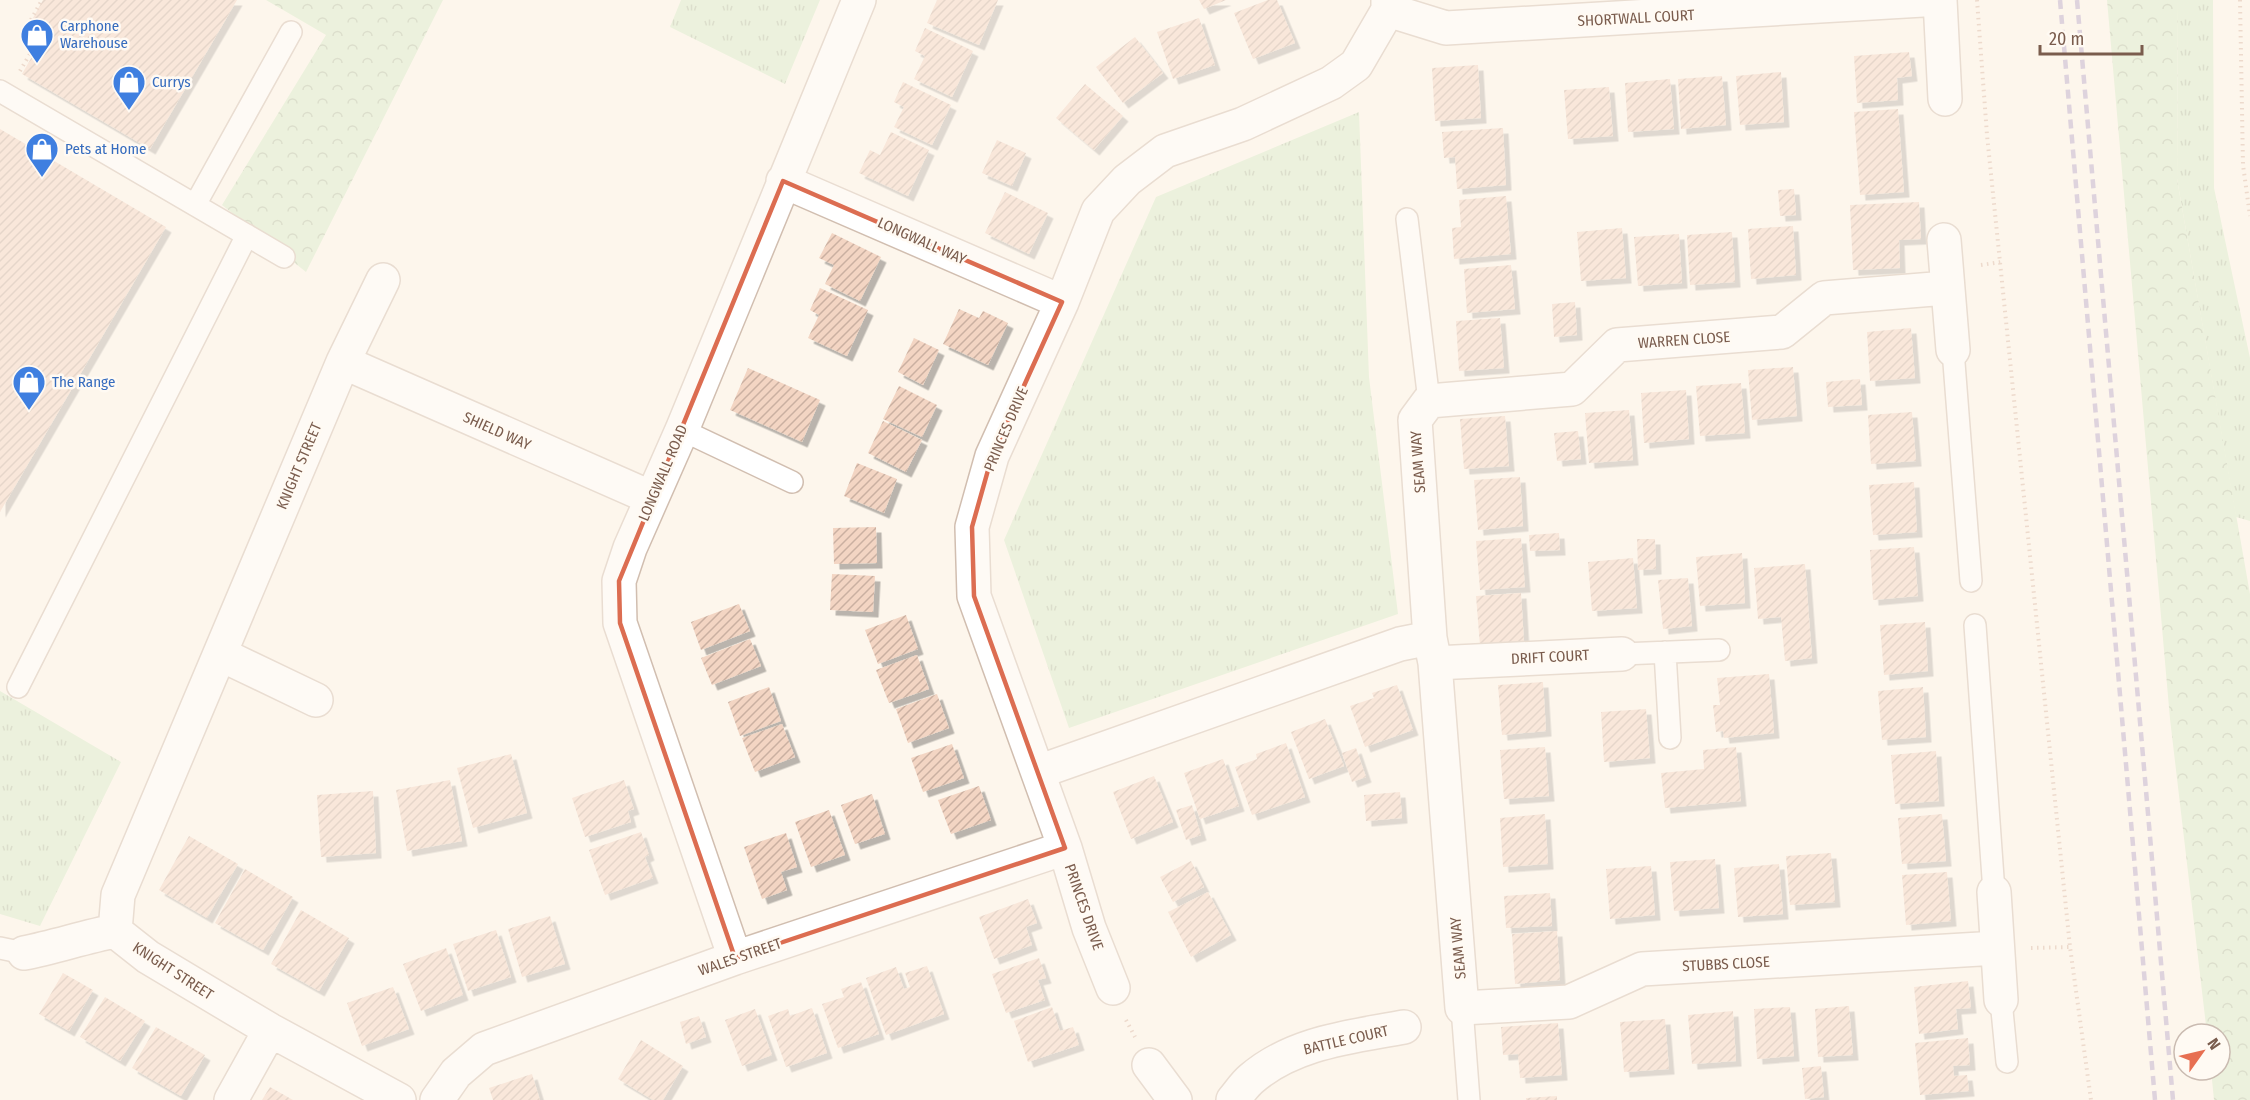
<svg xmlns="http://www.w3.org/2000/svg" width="2250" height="1100" font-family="'Fira Sans Condensed',sans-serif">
<defs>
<pattern id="grass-tufts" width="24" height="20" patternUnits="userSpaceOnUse" patternTransform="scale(1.5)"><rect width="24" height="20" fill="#d8ecc9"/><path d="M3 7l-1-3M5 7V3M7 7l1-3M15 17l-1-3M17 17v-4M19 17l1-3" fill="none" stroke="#b4c2a5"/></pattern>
<pattern id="forest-crowns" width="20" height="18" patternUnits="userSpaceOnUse" patternTransform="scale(1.5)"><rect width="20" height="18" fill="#d8ecc9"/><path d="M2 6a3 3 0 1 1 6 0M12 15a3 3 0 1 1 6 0" fill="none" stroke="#b4c2a5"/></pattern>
<pattern id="building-hatch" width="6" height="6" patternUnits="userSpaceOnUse" patternTransform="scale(1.5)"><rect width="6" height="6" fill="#f3d5c3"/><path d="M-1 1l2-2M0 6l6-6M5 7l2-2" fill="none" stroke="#cab0a1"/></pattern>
<filter id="shadow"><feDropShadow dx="5.5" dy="5.5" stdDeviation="0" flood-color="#0004"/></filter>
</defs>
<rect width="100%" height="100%" fill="#fdf6ec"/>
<path fill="url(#grass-tufts)" d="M681 0H820L785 84 670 27Z
M2178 0H2213L2214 188 2250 358V521L2236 517 2177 179Z
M1359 112 1369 377 1398 614 1069 728 1004 540 1156 197Z
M0 691 121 762 40 926 0 914Z"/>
<path fill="url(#forest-crowns)" d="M266 0H443L306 272 222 205 326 35Z
M2107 0H2178L2177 179 2250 594V1100H2214L2211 1070H2220V1034H2207L2170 719Z"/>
<path fill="url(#building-hatch)" filter="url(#shadow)" d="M43 0H237L150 149 22 74 45 34 29 25Z
M937 0H998L979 45 927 23Z
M1199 0H1226L1204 9Z
M1268 0H1277L1295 43 1253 59 1234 13Z
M1199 18 1215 65 1173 79 1157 32Z
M925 28 973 51 952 97 914 79 925 56 915 51Z
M1135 37 1163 73 1123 103 1096 67Z
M1909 52 1912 76 1897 78 1898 100 1857 103 1854 56Z
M1478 65 1481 118 1435 121 1432 68Z
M1781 72 1784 122 1740 125 1736 76Z
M1722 76 1726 125 1681 129 1678 79Z
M1670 79 1674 129 1628 132 1625 83Z
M903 82 951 105 932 145 894 127 904 107 894 102Z
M1085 84 1123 116 1094 150 1056 118Z
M1609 87 1613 136 1568 139 1564 90Z
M1898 109 1904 192 1860 195 1854 112Z
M1503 128 1506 185 1457 189 1455 157 1444 158 1442 132Z
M0 129 166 227 0 512Z
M891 132 929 150 908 196 859 173 870 150 880 155Z
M997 140 1026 153 1012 186 982 173Z
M1794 189 1796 215 1780 216 1778 190Z
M1005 192 1048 213 1029 254 985 233Z
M1506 196 1511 254 1454 259 1452 228 1461 227 1459 200Z
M1919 202 1921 239 1899 240 1900 268 1853 270 1850 205Z
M1793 226 1796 275 1751 279 1748 229Z
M1622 228 1626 278 1581 281 1577 232Z
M1732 232 1735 282 1690 285 1687 235Z
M832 233 881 257 860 301 825 284 834 265 819 258Z
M1679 234 1682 283 1638 286 1634 237Z
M1511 265 1515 309 1467 313 1464 269Z
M820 288 868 310 847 356 808 338 819 315 810 310Z
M1575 302 1577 335 1554 337 1552 304Z
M959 309 979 318 983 311 1008 323 988 365 943 344Z
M1500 318 1504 368 1459 371 1456 321Z
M1911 328 1915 378 1870 381 1867 332Z
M914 338 939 350 923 385 898 372Z
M1793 367 1797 416 1752 420 1748 370Z
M748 368 820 400 802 442 730 410Z
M1860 379 1862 405 1828 407 1826 382Z
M1741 383 1745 433 1700 436 1696 386Z
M899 386 937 405 922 437 883 419Z
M1686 390 1689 439 1644 443 1641 393Z
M1629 410 1633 460 1589 463 1585 413Z
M1912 412 1916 461 1871 464 1868 415Z
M1505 416 1509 466 1464 469 1460 419Z
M883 421 922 440 906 472 868 453Z
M1578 431 1581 459 1557 461 1554 433Z
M857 463 897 479 884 513 844 496Z
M1520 477 1523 526 1478 530 1474 480Z
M1914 482 1917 532 1873 535 1869 485Z
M876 527 877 563 834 564 833 528Z
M1559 533 1560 550 1530 551 1529 535Z
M1521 538 1525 587 1480 590 1476 541Z
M1637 539H1655L1656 569 1638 570Z
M1914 547 1918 596 1873 600 1870 550Z
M1742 553 1745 603 1700 606 1696 557Z
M1633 558 1637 608 1592 611 1588 562Z
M1805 564 1812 658 1785 661 1781 617 1758 619 1754 568Z
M832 574 875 576 873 612 830 610Z
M1688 578 1692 626 1663 629 1658 580Z
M1521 593 1524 643 1480 646 1476 596Z
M739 604 750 631 701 650 691 622Z
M906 615 918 649 878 664 865 630Z
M1925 622 1928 671 1884 675 1880 625Z
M750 639 761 666 712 685 701 658Z
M917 655 929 689 889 703 876 670Z
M1769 674 1774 733 1724 738 1723 731 1716 732 1713 705H1720L1717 678Z
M1543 682 1546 731 1502 735 1498 685Z
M1397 685 1413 730 1365 747 1350 706 1374 698 1372 693Z
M769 687 781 721 740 736 728 702Z
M1923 687 1926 737 1882 740 1878 691Z
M937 694 949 728 908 743 896 709Z
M1646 709 1650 758 1604 762 1601 712Z
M1325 719 1344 766 1309 779 1291 732Z
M782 724 795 757 755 772 742 738Z
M1286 743 1305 797 1252 815 1235 767 1257 759 1256 754Z
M952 744 964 778 923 792 911 758Z
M1545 747 1549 796 1504 799 1500 750Z
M1736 747 1741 801 1665 808 1661 773 1704 769 1703 750Z
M1356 748 1366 777 1352 782 1342 753Z
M1936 751 1939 801 1895 804 1891 755Z
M511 754 527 813 473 828 457 768Z
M1223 759 1239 806 1200 819 1184 773Z
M1154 776 1173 822 1131 839 1113 792Z
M450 780 462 841 407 851 396 790Z
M624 780 634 809 628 811 631 822 585 837 572 798Z
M979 786 991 820 951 834 938 800Z
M373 791 376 853 321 857 317 795Z
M1400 792 1402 818 1366 821 1364 795Z
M872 794 885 834 855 844 841 805Z
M1192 805 1201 835 1186 840 1176 810Z
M829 810 845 855 811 867 795 822Z
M1545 814 1548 864 1503 867 1500 818Z
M1942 814 1946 861 1902 864 1898 818Z
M641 832 649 855 645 857 653 878 605 895 589 850Z
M786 833 797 867 781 872 787 890 762 899 744 847Z
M189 836 238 864 207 918 159 890Z
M1831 853 1835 902 1790 905 1786 856Z
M1715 859 1719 908 1674 911 1670 862Z
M1191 861 1204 887 1173 902 1160 877Z
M1779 864 1783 914 1738 917 1734 868Z
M1651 866 1655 915 1610 919 1606 869Z
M245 869 293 897 263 950 215 923Z
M1947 872 1951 921 1906 925 1902 875Z
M1208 892 1231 935 1191 957 1168 912Z
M1550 893 1552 926 1506 928 1504 896Z
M1028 899 1037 923 1026 927 1032 945 994 959 979 917Z
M301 910 349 938 319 991 271 964Z
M550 916 565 964 522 977 508 929Z
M496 930 511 977 468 991 453 944Z
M1557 931 1560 980 1515 984 1512 934Z
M446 948 463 995 421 1011 403 964Z
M1039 958 1046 978 1038 980 1045 1000 1006 1013 992 974Z
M927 966 944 1014 886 1035 866 978 896 967 904 989 910 987 905 973Z
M63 973 93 990 69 1031 39 1014Z
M1968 981 1971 1008 1956 1009 1958 1029 1919 1034 1914 987Z
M861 982 879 1034 838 1048 822 1004 844 997 841 989Z
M393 987 409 1029 362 1046 347 1003Z
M105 997 145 1021 120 1061 80 1037Z
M1849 1006 1853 1055 1818 1057 1815 1009Z
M1052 1007 1060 1031 1073 1027 1079 1045 1028 1062 1014 1021Z
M1790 1007 1794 1056 1757 1059 1754 1009Z
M812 1008 827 1053 786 1067 768 1016 788 1009 790 1016Z
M755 1009 772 1055 742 1066 725 1020Z
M1733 1011 1736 1061 1692 1064 1688 1015Z
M699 1016 706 1037 686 1044 680 1022Z
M1665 1019 1669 1069 1624 1072 1620 1022Z
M1558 1023 1562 1075 1520 1078 1518 1054 1503 1055 1501 1027Z
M156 1027 205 1055 181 1096 132 1068Z
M1968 1038 1970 1065 1953 1066 1954 1076 1967 1075 1969 1091 1920 1095 1915 1043Z
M641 1040 683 1066 663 1100H653L618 1079Z
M1821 1066 1824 1097 1805 1099 1802 1068Z
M532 1074 540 1100H493L489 1088Z
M270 1087 293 1100H262Z
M1557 1096V1100H1526V1098Z"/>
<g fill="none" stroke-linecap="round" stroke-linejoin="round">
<defs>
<path id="service" d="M0 91 284 257
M195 205 291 32
M1407 219 1429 401
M1953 350 1971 581
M682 430 792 482
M1975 625 1994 892
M1665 652 1670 738
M1622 654 1719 650
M18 687 247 235
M0 948 24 953
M2001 1000 2007 1062
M1462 1008 1469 1100"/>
<path id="minor" d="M1940 0 1945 99
M1388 10 1446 28 1923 0
M783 181 1062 302
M1944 240 1953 350
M1946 288 1824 298 1782 332 1617 345 1572 389 1429 401 1415 420 1430 638 1435 663 1462 1008 1569 1002 1642 969 1997 948
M343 362 652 498
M220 654 316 700
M1435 663 1622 654
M1038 772 1400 644 1430 638
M1994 892 2001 1000
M115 931 118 895 343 362 383 280
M115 931 148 957 270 1030 399 1100
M24 953C55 947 84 937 115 931
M735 958 620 623 619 581 630 548 682 430 859 0
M1113 988 1089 928 1065 848 974 596 972 527 992 456 1062 302 1098 211 1127 180 1165 151 1243 124 1331 83 1356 65 1388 10V0
M1149 1065 1175 1100
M231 1100 270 1030
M437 1100 456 1073 484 1049 735 958 1065 848
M1233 1100C1239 1093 1244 1085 1251 1079 1294 1042 1351 1037 1404 1027"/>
</defs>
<use href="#service" stroke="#d1beb0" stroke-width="24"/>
<use href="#minor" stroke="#d1beb0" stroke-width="36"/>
<path stroke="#d9b8a5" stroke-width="4" stroke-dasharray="1.5 4.5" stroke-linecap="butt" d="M1977 0 1987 135 2070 947 2091 1100
M2240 0 2243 165 2250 216
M20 71 41 35 27 27 42 0
M1981 265 2001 262
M2031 948 2070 947
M1126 1020 1135 1037"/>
<use href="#service" stroke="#fff" stroke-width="21"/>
<use href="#minor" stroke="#fff" stroke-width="33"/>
<path stroke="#b9a8c9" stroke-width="4.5" stroke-dasharray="9 6" stroke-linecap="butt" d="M2060 0 2155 1100
M2077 0 2173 1100"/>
</g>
<path d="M0 0H2250V1100H0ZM783 181 1062 302 992 456 972 527 974 596 1065 848 735 958 620 623 619 581Z" fill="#fdf6ec" fill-opacity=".55" fill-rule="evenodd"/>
<path fill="none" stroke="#dc6d51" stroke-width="4.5" stroke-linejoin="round" d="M783 181 1062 302 992 456 972 527 974 596 1065 848 735 958 620 623 619 581Z"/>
<defs>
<symbol id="shop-pin" viewBox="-11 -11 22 30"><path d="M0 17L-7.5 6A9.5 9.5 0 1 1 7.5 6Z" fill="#3f7fe0" stroke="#fffaf3"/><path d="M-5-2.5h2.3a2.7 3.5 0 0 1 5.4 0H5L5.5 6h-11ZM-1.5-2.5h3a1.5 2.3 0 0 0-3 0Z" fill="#fff"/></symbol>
</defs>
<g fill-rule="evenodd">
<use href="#shop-pin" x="18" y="16" width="38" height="52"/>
<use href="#shop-pin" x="110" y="63" width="38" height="52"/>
<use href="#shop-pin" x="23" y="130" width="38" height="52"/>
<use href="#shop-pin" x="10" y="363" width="38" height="52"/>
</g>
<g text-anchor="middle" stroke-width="5" stroke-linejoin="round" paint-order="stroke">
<g font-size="15" fill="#7a5c4d" stroke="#fffaf3">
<text transform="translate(1636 18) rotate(-3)" y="5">SHORTWALL COURT</text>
<text transform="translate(922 241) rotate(24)" y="5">LONGWALL WAY</text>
<text transform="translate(1684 340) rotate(-4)" y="5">WARREN CLOSE</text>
<text transform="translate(1006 429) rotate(-67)" y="5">PRINCES DRIVE</text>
<text transform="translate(497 431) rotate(24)" y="5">SHIELD WAY</text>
<text transform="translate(1418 462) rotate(-94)" y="5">SEAM WAY</text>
<text transform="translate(299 466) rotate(-67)" y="5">KNIGHT STREET</text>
<text transform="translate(663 473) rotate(-67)" y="5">LONGWALL ROAD</text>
<text transform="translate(1550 657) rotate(-3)" y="5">DRIFT COURT</text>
<text transform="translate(1084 907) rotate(71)" y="5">PRINCES DRIVE</text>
<text transform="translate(1458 948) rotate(-95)" y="5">SEAM WAY</text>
<text transform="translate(740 957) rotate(-19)" y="5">WALES STREET</text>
<text transform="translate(1726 964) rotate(-3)" y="5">STUBBS CLOSE</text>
<text transform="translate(173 971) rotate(33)" y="5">KNIGHT STREET</text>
<text transform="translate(1346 1040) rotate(-13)" y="5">BATTLE COURT</text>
</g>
<g font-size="15" fill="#366cbe" stroke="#fffaf3" text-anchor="start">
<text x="60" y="31">Carphone<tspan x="60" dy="17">Warehouse</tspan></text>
<text x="152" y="87">Currys</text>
<text x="65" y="154">Pets at Home</text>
<text x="52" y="387">The Range</text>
</g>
</g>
<g transform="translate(2202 1052) rotate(56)"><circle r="28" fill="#fffaf3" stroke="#cabbb1" stroke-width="1.5"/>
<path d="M0-4.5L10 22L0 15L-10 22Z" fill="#e76f51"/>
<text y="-9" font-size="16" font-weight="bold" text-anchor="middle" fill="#7a5c4d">N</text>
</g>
<path d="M2040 45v9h102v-9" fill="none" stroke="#7a5c4d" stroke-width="3"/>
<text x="2049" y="45" font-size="18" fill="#7a5c4d" stroke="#fffaf3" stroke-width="4.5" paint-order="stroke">20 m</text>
</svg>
